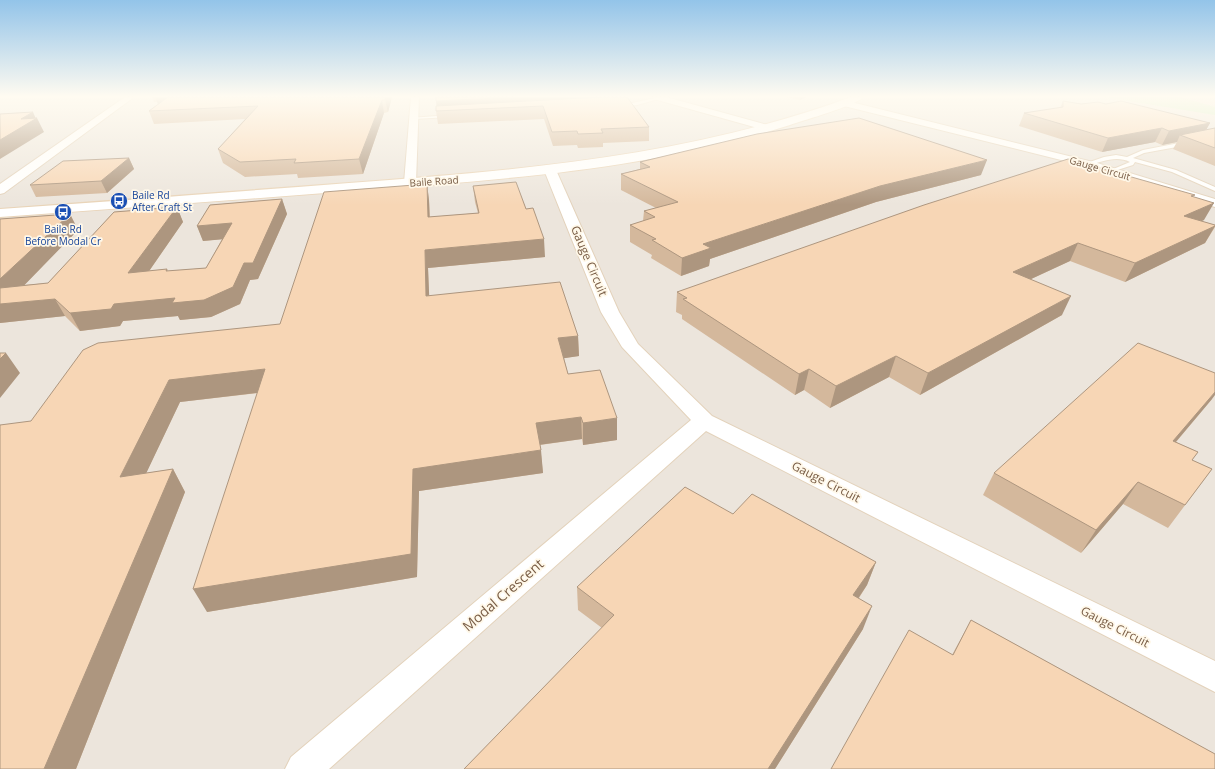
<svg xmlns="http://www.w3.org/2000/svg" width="1215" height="769" font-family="'Open Sans',sans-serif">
<rect width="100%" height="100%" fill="#fff6e0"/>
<path fill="#ece5dc" d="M0 97H1215V769H0Z"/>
<path fill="#ccedbd" d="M1104 97H1181L1215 107V115Z"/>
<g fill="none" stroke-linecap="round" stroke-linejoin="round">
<defs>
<path id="lane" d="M659 97 662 98 637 105 621 107 619 106Z
M449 115 451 117 413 119 411 118Z
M1215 136V140L1144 153 1133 158 1176 170 1215 187V191L1172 172 1135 162 1133 165 1111 172V170L1130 162C1116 155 1101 162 1087 166L1084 164 1104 157 1116 155 1127 157 1143 150Z"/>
<path id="street" d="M125 97H134L4 193 0 194V184Z
M411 97H419L416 183 410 187 404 183Z
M653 97H666L771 126 773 128 768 131 765 130 654 99Z
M843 100 1097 163 1215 199V207L1089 167 840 105V101Z
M550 167 556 170 619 312 638 344 712 416 1215 661V692L706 431 329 769H285L291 757 691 420 622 347 601 312 544 170Z"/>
<path id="secondary" d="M851 97H864C852 107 807 119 790 125 649 170 498 180 351 191 234 200 117 209 0 217V209C117 201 233 192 349 183 520 170 689 157 851 97Z"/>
</defs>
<use href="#lane" stroke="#e3d2bb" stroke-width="2"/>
<use href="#street" stroke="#e3d2bb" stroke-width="2"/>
<use href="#secondary" stroke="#e9d4b8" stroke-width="2"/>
<use href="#lane" fill="#fff" fill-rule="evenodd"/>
<use href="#street" fill="#fff" fill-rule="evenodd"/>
<use href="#secondary" fill="#fff" fill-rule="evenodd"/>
</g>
<path fill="#d4b89c" d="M152 97H392L388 112 384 113 363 174 298 178 297 174 245 177 223 163 218 149 245 119 154 124 149 111 158 104 157 102H154Z
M627 97 649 127V141L603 143V147L578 148 577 145 553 146 544 119 438 124 436 111V106Z
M787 97H806L800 100Z
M1063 101 1081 104H1106L1210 123 1206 130 1215 128V166L1173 149 1177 142 1162 145 1155 142 1102 152 1019 126 1024 113 1060 108Z
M129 158 134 169 107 193 36 197 30 185Z
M640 162 981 175 876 202 710 259 709 266 681 276 651 258 652 255 630 242V225L643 221 644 211 656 208 621 190V174L640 169Z
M427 184 429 200 430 217 478 213 475 202 473 186 526 209 545 257 428 268 429 295 578 336 579 356 564 358 568 374 617 440 583 445 582 439 540 445 543 473 419 491 417 577 207 612 258 393 180 402 146 473 173 469 185 492 76 769H0L31 421 280 324Z
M1194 197 1204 220 1201 221 1215 225V227L1205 243 1125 282 1070 261 1031 279 1062 315 920 395 889 377 830 408 804 390 795 395 682 319V315L676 312 677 292Z
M282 199 287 214 258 279 250 280 240 304 211 317 180 320 178 316 123 321 120 326 80 331 65 316 0 323V219L70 214 78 230 24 285 48 283 114 212 177 207 183 222 149 271 167 269 168 271 206 268 222 239 203 241 197 226 210 205Z
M1212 399 1176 442 1198 452 1192 460 1212 469 1168 528 1123 504 1081 553 983 495 994 473Z
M733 514 876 562 867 585 859 598 863 629 775 769H464L602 628 578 610 577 587Z
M971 620 1215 754 952 655Z"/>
<path fill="#ad967f" d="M155 97H178L180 103 158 104Z
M386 97H392L388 112 385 100Z
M516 97H623L543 106 437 111 436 101Z
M801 97H806L800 100Z
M382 100 384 113 363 174 359 159Z
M33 112 36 119 37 118 44 132 0 159V140L21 119Z
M1210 123 1202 137 1180 135 1177 142 1162 145 1169 131Z
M1162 128 1155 142 1102 152 1108 138Z
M129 158 134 169 107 193 101 181Z
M987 160 981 175 876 202 710 259 709 266 681 276 682 258 703 244 880 186Z
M427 184 429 200 430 234 428 217Z
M282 199 287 214 258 279 250 280 240 304 211 317 180 320 178 316 123 321 120 326 80 331 70 313 114 304 244 263Z
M1214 203 1204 220 1175 233 1184 216Z
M177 207 183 222 136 290 128 273Z
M70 214 78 230 8 302H0V279Z
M232 223 237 238 203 241 197 226Z
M1215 226 1205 243 1125 282 1135 263Z
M544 239 545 257 428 268 430 315 426 296 425 250Z
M1078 243 1070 261 1005 291 1013 272Z
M1071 296 1062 315 920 395 928 373Z
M55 299 65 316 0 323V304Z
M578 336 579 356 559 359 558 338Z
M6 353 20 373 0 398V359Z
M896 356 889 377 830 408 836 386Z
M265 369 273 391 180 402 134 499 120 477 169 380Z
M809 369 804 390 795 395 799 374Z
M1215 392V395L1212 399 1158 463 1173 441Z
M581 417 582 439 538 445 536 423Z
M617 418V440L583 445V423Z
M541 450 543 473 419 491 417 577 207 612 193 589 413 469Z
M173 469 185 492 76 769H44Z
M1138 482 1123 504 1081 553 1096 530Z
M876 562 867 585 845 618 853 595Z
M872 606 863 629 775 769H768Z"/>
<path fill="#f7d6b5" stroke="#ad967f" d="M168 97H386L385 100H382L359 159 294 163 296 159 240 162 218 149 258 106 149 111Z
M436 97H516L436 101Z
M602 97H627L649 127 601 129 603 133 578 134 577 131 552 132 543 106 436 111V106Z
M1063 101 1081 104 1098 102 1106 104 1121 101 1210 123 1169 131 1162 128 1108 138 1024 113 1063 107Z
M33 112 21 119 37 118 0 140V114Z
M859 118 987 160 880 186 703 244 711 248 682 258 652 240 656 239 630 225 655 217 644 211 678 202 621 174 650 167 640 162 757 134Z
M1215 128V148L1180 135Z
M129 158 101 181 30 185 63 161Z
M1068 159 1195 195 1191 196 1214 203 1184 216 1215 225V226L1135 263 1078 243 1013 272 1071 296 928 373 896 356 836 386 809 369 799 374 683 299 687 298 677 292 924 205Z
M516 182 526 209 533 208 544 239 425 250 426 296 560 282 578 336 558 338 568 374 600 370 617 418 583 423 581 417 536 423 541 450 413 469 411 554 193 589 265 369 169 380 120 477 173 469 44 769H0V425L31 421 83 350 98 343 280 324 324 192 427 184 428 217 479 213 473 186Z
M282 199 253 263H244L233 287 204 300 172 303 175 298 114 304 111 309 70 313 55 299 0 304V288L48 283 114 212 177 207 128 273 167 269 166 271 206 268 232 223 197 226 210 205Z
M70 214 0 279V219Z
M1138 343 1215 373V392L1173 441 1198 452 1192 460 1212 469 1185 505 1138 482 1096 530 994 473Z
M0 353H6L0 359Z
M685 487 733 514 752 494 876 562 853 595 872 606 768 769H464L614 615 577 587Z
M971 620 1215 754V769H831L909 630 953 655Z"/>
<linearGradient id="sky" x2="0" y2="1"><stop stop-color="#93c4e9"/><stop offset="0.47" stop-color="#fffbf1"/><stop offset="1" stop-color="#fffbf1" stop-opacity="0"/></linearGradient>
<rect width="1215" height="205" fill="url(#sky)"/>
<defs>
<symbol id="bus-disc" viewBox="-11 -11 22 22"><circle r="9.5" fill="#1a4fb4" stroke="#fff8e9"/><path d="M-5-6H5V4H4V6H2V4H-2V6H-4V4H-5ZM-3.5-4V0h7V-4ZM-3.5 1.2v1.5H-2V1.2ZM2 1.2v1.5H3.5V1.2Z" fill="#fff"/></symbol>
</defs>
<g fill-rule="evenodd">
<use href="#bus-disc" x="109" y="191" width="20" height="20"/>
<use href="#bus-disc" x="53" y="202" width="20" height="20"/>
</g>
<g text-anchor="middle" stroke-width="3.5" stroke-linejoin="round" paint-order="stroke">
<g font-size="10" fill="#785c45" stroke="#fff8e9">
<text transform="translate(1100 168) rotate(16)" y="4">Gauge Circuit</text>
<text transform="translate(434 181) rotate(-4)" y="4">Baile Road</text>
</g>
<g font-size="10" fill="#164399" stroke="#fff8e9" text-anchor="start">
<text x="132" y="199">Baile Rd<tspan x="132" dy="12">After Craft St</tspan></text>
<text x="63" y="233" text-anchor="middle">Baile Rd<tspan x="63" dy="12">Before Modal Cr</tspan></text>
</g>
<g font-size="12" fill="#785c45" stroke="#fff8e9">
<text transform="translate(589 261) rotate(67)" y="4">Gauge Circuit</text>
<text transform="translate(826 482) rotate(27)" y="4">Gauge Circuit</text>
<text transform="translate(1115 627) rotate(27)" y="4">Gauge Circuit</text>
</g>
<g font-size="14" fill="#785c45" stroke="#fff8e9">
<text transform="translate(503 595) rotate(-41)" y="5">Modal Crescent</text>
</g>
</g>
</svg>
